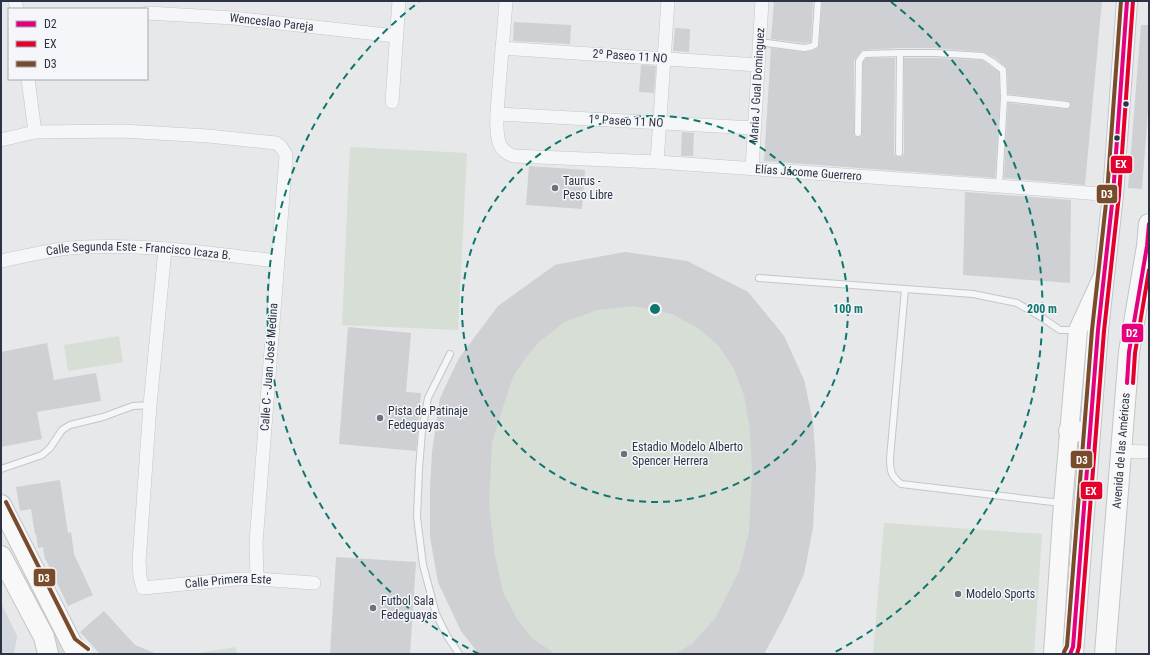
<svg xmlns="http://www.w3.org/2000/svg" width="1150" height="655" font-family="'Roboto Condensed',sans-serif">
<rect width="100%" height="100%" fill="#e6e8ea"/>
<path fill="#d4d7dd" d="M1 603 17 636 14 654H1Z"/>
<path fill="#d6ded6" d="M350 147 467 153 458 330 342 325Z
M625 252 687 261 748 292 784 336 804 380 813 422 816 467 813 527 804 574 784 617 764 654H479L461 631 438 582 430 536V488L434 441 440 398 555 265Z
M119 336 123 362 68 371 64 345Z
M1 510 64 654H53L34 596 1 526Z
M884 523 1042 534 1034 654H873Z
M236 647 237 654H192Z"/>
<path fill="#ced0d3" d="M774 1H813L811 42 804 43 771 39Z
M822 1H1102L1085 185 1004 178 1008 103 1066 109 1070 108 1071 104 1068 101 1008 94 1007 68 994 57 983 52 935 48H900L862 50 854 61V136L858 137H861L862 133 863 62 866 58H895L894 153 895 156 899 157H902L904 153V58H935L982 60 999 72 1000 98 995 178 764 161 771 48 804 52 812 51 818 48 819 45Z
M514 22 571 25 570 44 513 41Z
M1141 25H1149V98L1142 189 1128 188Z
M675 28 690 29 689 52 673 51Z
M641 65 656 66 654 93 639 92Z
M682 132 694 133 693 156H681Z
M529 166 585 170 582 209 526 205Z
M965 192 1071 200 1070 283 963 275Z
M625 252 687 261 748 292 784 336 804 380 813 422 816 467 813 527 804 574 784 617 764 654H675L692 644 716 617 739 571 749 532 752 471 750 429 744 395 733 367 718 345 698 328 672 314 634 306 597 310 565 322 540 341 526 357 513 377 503 407 492 443 489 505 495 556 503 592 517 619 532 638 555 654H479L461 631 438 582 430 536V488L432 452 440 398 459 358 498 306 555 265Z
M348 327 411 333 406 392 421 393 416 451 339 444Z
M47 343 54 380 96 373 101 401 37 412 42 439 1 447V352Z
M60 480 68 533 71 532 74 554 93 595 68 606 46 560H45L43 547 38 548 36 534H35L31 509 20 511 16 487Z
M336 557 416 562 410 654H330Z
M104 611 135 645 157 654H100L80 632Z"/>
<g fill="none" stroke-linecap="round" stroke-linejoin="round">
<defs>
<path id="lane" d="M759 42 804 48 810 47 815 45 818 1
M1004 98 1067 105
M858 133 859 61 864 54 900 53
M899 153 900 53H935L983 56 991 61 1003 70 1004 98 999 186
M759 278 973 294 1017 303 1041 317 1060 330H1077
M905 289 890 458C890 471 891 476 901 484L1061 503
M450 354 428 398 422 431 419 469 417 517 423 565 436 614 447 636 459 654
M1 469 42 455 50 448 62 430 70 425 103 417 133 406 150 405"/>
<g id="street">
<path d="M15 1 17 9"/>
<path id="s1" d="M506 1C504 30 501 58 499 87 498 102 494 132 500 145 503 151 507 154 514 156L657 162 999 186 1113 195"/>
<path id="s2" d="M147 13 233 18 396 36"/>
<path d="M502 48 758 65"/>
<path d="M28 79 35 132"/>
<path d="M392 102 399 1"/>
<path d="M497 114 754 128"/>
<path d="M1 140 35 132 122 131 208 136 276 143C281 146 284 150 286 156L256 543 257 579"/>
<path d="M657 162 668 1"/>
<path id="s3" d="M752 169 762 1"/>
<path id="s4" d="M165 249 150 405 139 562 140 577 143 588 236 579H257L314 583"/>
<path id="s5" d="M1 261C29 255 57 248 85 247 149 244 214 254 277 261"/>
<path d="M1121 451 1149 452"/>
</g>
<path id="secondary" d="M1053 654 1063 503 1078 330 1101 280"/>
<g id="primary">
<path d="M1069 431 1090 432"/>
<path d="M1 505 77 654"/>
<path d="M1 556 44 637 48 654"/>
<path d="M1073 654 1098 330 1113 195 1127 1"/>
<path id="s6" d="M1105 654 1129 352 1147 246 1149 224"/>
</g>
</defs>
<use href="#lane" stroke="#c4c6c8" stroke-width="8"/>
<use href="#street" stroke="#c4c6c8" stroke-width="14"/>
<use href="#secondary" stroke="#c4c6c8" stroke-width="20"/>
<use href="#primary" stroke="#c2c5c8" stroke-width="22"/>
<use href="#lane" stroke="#f5f6f7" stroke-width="6"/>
<use href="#street" stroke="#f5f6f7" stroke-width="13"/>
<use href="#secondary" stroke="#f8f8f8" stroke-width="18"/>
<use href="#primary" stroke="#f8f8f8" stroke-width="20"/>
<defs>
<path id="bus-1" d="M1127 383 1129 352 1147 246 1149 224
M1070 654 1073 647 1098 330 1113 195 1127 1"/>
<path id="bus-2" d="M1133 383 1135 353 1149 270
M1077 654 1079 647 1104 331 1119 195 1133 1"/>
<path id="bus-3" d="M6 502 75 639 88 649
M1064 652 1067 646 1092 330 1107 194 1121 1"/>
</defs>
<use href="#bus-1" stroke="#f4f6f9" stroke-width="7"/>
<use href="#bus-2" stroke="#f4f6f9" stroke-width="7"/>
<use href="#bus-3" stroke="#f4f6f9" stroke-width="7"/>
<use href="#bus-1" stroke="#e5007d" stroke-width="4"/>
<use href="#bus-2" stroke="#e4002b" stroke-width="4"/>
<use href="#bus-3" stroke="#7a4b2a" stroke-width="4"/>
</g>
<g fill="none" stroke="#0f766e" stroke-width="2" stroke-dasharray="7 5">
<circle cx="655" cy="309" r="193"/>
<path d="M479 654A387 387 0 0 1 419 2M891 2A387 387 0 0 1 831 654"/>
</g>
<g fill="#2b3445" stroke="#f4f6f9" stroke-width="1.5">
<circle cx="1126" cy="104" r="3.5"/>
<circle cx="1117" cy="138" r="3.5"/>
</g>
<g fill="#6c737f" stroke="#f4f6f9" stroke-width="1.5">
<circle cx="555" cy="188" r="4"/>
<circle cx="380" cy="418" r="4"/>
<circle cx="624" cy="454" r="4"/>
<circle cx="958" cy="594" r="4"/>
<circle cx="373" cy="608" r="4"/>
</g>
<g text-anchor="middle" stroke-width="3" stroke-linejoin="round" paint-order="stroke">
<g font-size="12" fill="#2b3445" stroke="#f4f6f9">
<text dy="4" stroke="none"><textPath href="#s2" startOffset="125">Wenceslao Pareja</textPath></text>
<text transform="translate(630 56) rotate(4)" y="4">2º Paseo 11 NO</text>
<text dy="4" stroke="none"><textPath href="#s3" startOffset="84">Maria J Gual Dominguez</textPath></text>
<text transform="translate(626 121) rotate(3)" y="4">1º Paseo 11 NO</text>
<text dy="4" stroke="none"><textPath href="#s1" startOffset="458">Elías Jácome Guerrero</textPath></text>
<text dy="4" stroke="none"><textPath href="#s5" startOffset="139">Calle Segunda Este - Francisco Icaza B.</textPath></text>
<text transform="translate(269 367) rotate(-86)" y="4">Calle C - Juan José Medina</text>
<text dy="4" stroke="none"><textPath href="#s6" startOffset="204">Avenida de las Américas</textPath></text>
<text dy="4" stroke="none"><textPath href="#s4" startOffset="426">Calle Primera Este</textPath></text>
</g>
<g font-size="12" fill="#2b3445" stroke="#f4f6f9" text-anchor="start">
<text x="563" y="185">Taurus -<tspan x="563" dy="14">Peso Libre</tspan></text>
<text x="388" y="415">Pista de Patinaje<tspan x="388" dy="14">Fedeguayas</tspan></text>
<text x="632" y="451">Estadio Modelo Alberto<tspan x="632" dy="14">Spencer Herrera</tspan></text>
<text x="966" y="598">Modelo Sports</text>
<text x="381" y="605">Futbol Sala<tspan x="381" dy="14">Fedeguayas</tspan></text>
</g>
</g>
<circle cx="655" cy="309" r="6" fill="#0f766e" stroke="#f4f6f9" stroke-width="2"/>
<g font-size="12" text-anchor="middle" font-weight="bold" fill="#0f766e" stroke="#f4f6f9" stroke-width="3" stroke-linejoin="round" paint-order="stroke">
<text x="848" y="313">100 m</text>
<text x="1042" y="313">200 m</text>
</g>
<g stroke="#f4f6f9" stroke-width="1.5">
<rect x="1110" y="155" width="23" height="19" rx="4" fill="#e4002b"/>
<rect x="1096" y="184" width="22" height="20" rx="4" fill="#7a4b2a"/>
<rect x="1121" y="323" width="23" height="20" rx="4" fill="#e5007d"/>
<rect x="1070" y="450" width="23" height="19" rx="4" fill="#7a4b2a"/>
<rect x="1080" y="481" width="23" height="19" rx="4" fill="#e4002b"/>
<rect x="33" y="568" width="23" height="19" rx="4" fill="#7a4b2a"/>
</g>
<g font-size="11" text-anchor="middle" font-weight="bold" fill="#fff">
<text x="1121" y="168">EX</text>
<text x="1107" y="198">D3</text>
<text x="1132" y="337">D2</text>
<text x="1082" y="464">D3</text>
<text x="1091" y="495">EX</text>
<text x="44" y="582">D3</text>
</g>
<rect width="1150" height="655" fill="none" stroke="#2b3445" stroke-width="4"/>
<rect x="8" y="8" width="140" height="72" fill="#f4f6f9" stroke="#a4a8b1"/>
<rect x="16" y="21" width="20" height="6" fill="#e5007d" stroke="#a4a8b1"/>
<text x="44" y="28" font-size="12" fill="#2b3445">D2</text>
<rect x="16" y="41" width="20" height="6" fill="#e4002b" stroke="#a4a8b1"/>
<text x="44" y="48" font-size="12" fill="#2b3445">EX</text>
<rect x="16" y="61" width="20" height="6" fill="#7a4b2a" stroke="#a4a8b1"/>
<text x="44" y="68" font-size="12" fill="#2b3445">D3</text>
</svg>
